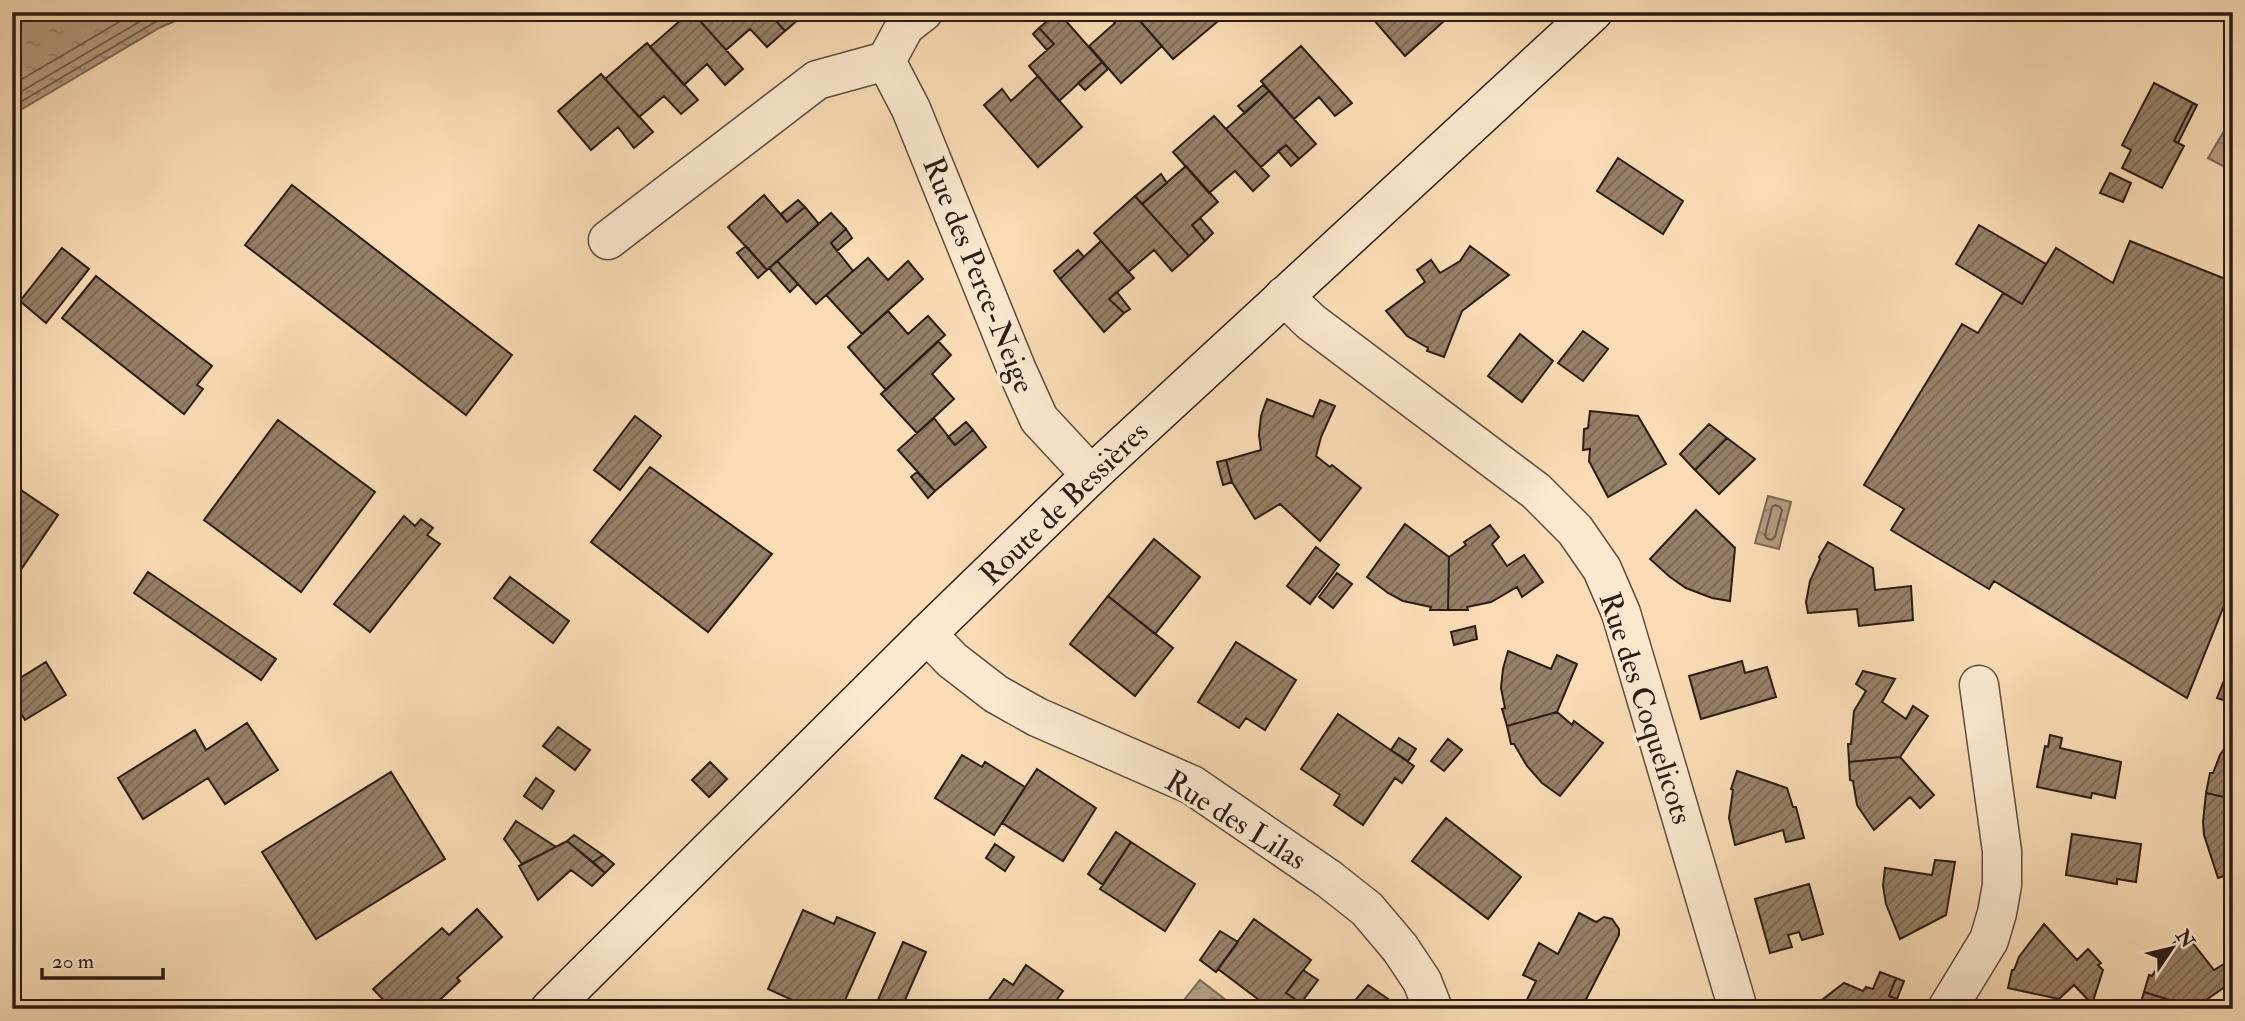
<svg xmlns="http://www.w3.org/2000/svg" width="2245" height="1021" font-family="'IM FELL Double Pica',serif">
<defs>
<pattern id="water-ripples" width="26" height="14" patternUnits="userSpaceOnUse" patternTransform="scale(1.75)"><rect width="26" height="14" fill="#b39b7e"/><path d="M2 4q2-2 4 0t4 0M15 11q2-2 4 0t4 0" fill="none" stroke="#927e66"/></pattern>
<pattern id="building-hatch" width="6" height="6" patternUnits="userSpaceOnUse" patternTransform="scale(1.75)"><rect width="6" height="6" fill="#978068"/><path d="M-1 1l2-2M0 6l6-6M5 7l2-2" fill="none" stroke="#7b6854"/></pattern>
</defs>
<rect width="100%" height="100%" fill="#f9dcb5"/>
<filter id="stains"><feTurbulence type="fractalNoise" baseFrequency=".00286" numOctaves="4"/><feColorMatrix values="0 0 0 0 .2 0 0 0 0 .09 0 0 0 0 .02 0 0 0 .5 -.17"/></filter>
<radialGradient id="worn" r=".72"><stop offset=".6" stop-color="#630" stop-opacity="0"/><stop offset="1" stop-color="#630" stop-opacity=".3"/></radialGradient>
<path fill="url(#water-ripples)" stroke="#7d6854" stroke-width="2" d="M14 12H197L161 27 12 115Z
M2233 116V170L2232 171 2208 158Z
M1768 496 1791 502 1779 549 1755 543Z
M1200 980 1235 1007 1234 1009H1196L1184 1000Z"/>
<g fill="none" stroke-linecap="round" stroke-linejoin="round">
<path stroke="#705c49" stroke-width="2" d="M12 85 136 12
M12 97 156 12
M12 107 157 21 179 12
M1775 505 1780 507 1782 510 1775 537 1771 540 1766 538 1765 535 1772 507Z"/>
</g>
<path fill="url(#building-hatch)" stroke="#2c1c14" stroke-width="2" d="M690 12H692L743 69 725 85 707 64 684 85 650 47Z
M692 12H768L785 31 767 47 750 29 726 50Z
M768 12H807L785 31Z
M1058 12 1102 62 1059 101 1029 66 1054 44 1039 28Z
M1105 12H1132L1162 46 1121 83 1089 46 1115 23Z
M1132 12H1208L1217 22 1173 59Z
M1367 12H1454L1405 56Z
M1039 28 1054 44 1047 50 1033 34Z
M647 43 698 100 681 114 664 96 639 117 605 79Z
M1301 46 1352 103 1335 116 1319 97 1294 119 1261 81Z
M1102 62 1108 69 1085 90 1078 83Z
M601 74 653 132 634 148 618 127 591 150 558 111Z
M1038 76 1082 127 1038 167 984 105 1002 89 1011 101Z
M2154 83 2193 103 2174 141 2184 146 2162 188 2122 168 2131 150 2122 145Z
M1263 85 1269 91 1245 113 1238 106Z
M1269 91 1316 144 1299 159 1286 145 1261 167 1226 129Z
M2193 103 2197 105 2178 143 2174 141Z
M1214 116 1269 176 1253 191 1235 171 1209 193 1173 152Z
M1286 145 1299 159 1291 166 1278 151Z
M1618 158 1683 201 1663 234 1597 191Z
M1186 166 1218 202 1192 225 1205 241 1189 256 1142 204Z
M2110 173 2131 183 2123 202 2100 193Z
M1161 174 1167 183 1142 204 1135 196Z
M292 185 512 355 466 415 245 245Z
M764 195 787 222 805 207 819 224 767 270 728 227Z
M1135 196 1189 256 1172 271 1154 250 1128 272 1094 233Z
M798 200 805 207 787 222 781 214Z
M831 213 846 229 831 243 853 271 816 304 777 261Z
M1200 218 1213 233 1205 241 1192 225Z
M1979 225 2046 264 2022 304 1956 264Z
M846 229 852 238 837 251 831 243Z
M1101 241 1134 278 1109 299 1124 313 1104 332 1060 279Z
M2130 241 2233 282V583L2187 698 1994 581 1989 589 1891 530 1904 509 1864 485 1962 324 1978 333 2003 293 2022 304 2056 248 2113 283Z
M746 246 767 270 758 278 737 253Z
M1470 246 1509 275 1462 311 1444 357 1427 351 1428 348 1407 336 1386 311 1425 282 1417 270 1431 260 1440 273 1460 261Z
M62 248 89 269 46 323 20 301Z
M1078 250 1084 257 1060 279 1054 271Z
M868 258 888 280 908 261 923 279 862 334 826 295Z
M777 261 798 284 790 292 769 268Z
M96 276 212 366 197 385 203 389 184 414 62 318Z
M1117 292 1130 309 1124 313 1109 299Z
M888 311 908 334 928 316 945 335 886 390 848 347Z
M1583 331 1608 349 1583 381 1558 363Z
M1520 334 1553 361 1522 402 1488 376Z
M938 341 951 355 932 374 954 399 917 433 881 394Z
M1267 399 1313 417 1320 400 1335 406 1321 437 1316 456 1330 467 1332 465 1361 488 1320 541 1280 504 1255 519 1232 482 1226 460 1261 450 1259 435 1261 416Z
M1590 411 1638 416 1666 464 1608 497 1589 461 1590 449 1583 450 1584 429 1588 428Z
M635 416 661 436 620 490 594 470Z
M934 418 955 445 973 430 986 447 935 491 898 450Z
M278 420 375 492 301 592 204 520Z
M966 422 973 430 955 445 948 437Z
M1709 424 1727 438 1695 470 1680 454Z
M1727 438 1755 459 1719 494 1695 470Z
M1226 460 1232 482 1223 485 1217 462Z
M650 467 772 554 708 632 591 542Z
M917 472 935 491 928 498 911 477Z
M12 484 58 515 12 583Z
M1696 510 1735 548 1730 601 1712 598 1686 588 1670 577 1650 559Z
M404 516 415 526 421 519 433 528 427 535 440 544 370 632 334 604Z
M1405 524 1449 557 1448 610H1430L1431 607 1403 601 1388 593 1367 577Z
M1490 525 1499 537 1492 544 1507 566 1524 555 1543 582 1522 597 1517 587 1491 602 1467 607 1468 610H1448L1449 557 1466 545 1464 542Z
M1154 539 1200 577 1155 634 1108 596Z
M1828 542 1873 568 1875 590 1911 586 1913 620 1859 626 1857 609 1808 613 1806 602 1810 581 1820 559 1819 557Z
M1316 547 1339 565 1310 604 1287 586Z
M148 572 276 659 261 680 134 593Z
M1337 573 1352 584 1333 608 1319 597Z
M510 577 569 621 553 643 494 598Z
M1108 596 1173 648 1135 696 1070 644Z
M1475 626 1477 639 1454 645 1451 632Z
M1236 642 1296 680 1265 730 1246 718 1239 728 1198 702Z
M1508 651 1551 669 1557 655 1577 664 1557 712 1507 726 1502 709 1505 708 1501 688 1503 669Z
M1742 661 1745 673 1767 667 1776 697 1701 719 1689 676Z
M46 662 66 695 25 720 12 699V683Z
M1863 671 1895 679 1882 702 1906 719 1913 706 1928 716 1900 757 1849 762 1848 744H1851L1854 711 1866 691 1856 684Z
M2225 678 2233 680V703L2217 698Z
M1557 712 1572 725 1574 721 1603 743 1560 796 1542 783 1527 766 1514 744H1511L1507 726Z
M1338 714 1414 766 1402 783 1395 778 1363 825 1334 805 1340 795 1301 769Z
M247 723 278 770 225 804 208 778 143 819 118 778 195 730 206 750Z
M558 727 590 750 575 770 543 746Z
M2050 735 2062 738 2060 748 2121 762 2115 798 2092 793 2091 798 2037 787 2045 746 2048 747Z
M2233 736V799L2206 793 2210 773H2213L2220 755Z
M1399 738 1416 749 1408 761 1391 750Z
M1448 739 1462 750 1444 771 1431 761Z
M962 755 982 767 985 762 1025 787 994 835 935 798Z
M1900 757 1934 795 1920 808 1910 797 1874 830 1857 805 1853 781 1850 780 1849 762Z
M710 762 727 779 709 797 692 780Z
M1037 769 1096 808 1063 861 1002 823Z
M1737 771 1787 788 1793 807H1796L1804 838 1786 842 1783 830 1735 845 1729 818 1733 790 1731 789Z
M391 772 445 859 316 939 262 852Z
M536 778 554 791 542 809 524 796Z
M2206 793 2233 799V873L2218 878 2204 835 2203 822Z
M1446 818 1521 877 1488 919 1412 861Z
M516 821 556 847 522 864 504 839Z
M1116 832 1131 842 1103 885 1088 874Z
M2072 834 2141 844 2136 882 2117 879V884L2066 875Z
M574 835 603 855 593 862 567 841Z
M567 841 605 873 592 886 571 870 538 900 519 866Z
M1131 842 1195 884 1165 931 1100 889Z
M995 844 1014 857 1005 871 986 858Z
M603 855 614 864 605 873 593 862Z
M1935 860 1955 862 1946 915 1900 939 1886 904 1883 886 1885 868 1932 875Z
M1809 884 1823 934 1802 940 1799 932 1788 935 1792 947 1770 953 1755 899Z
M477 909 502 937 457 978 460 981 430 1009H392L373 989 442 928 449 935Z
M803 910 834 924 837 917 875 933 841 1009H812L768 989Z
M1579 913 1596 922 1604 917 1612 919 1619 929V935L1581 1009 1523 1008 1536 981 1523 975 1539 943 1558 954Z
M1254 919 1311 960 1286 993 1301 1003 1298 1009H1265L1267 1006 1218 969Z
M2044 924 2077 960 2088 949 2101 963 2098 965 2103 970 2092 1004 2074 985 2059 999 2008 988 2012 970H2014L2019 957Z
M1220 931 1238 942 1216 972 1200 960Z
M2185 933 2214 970 2224 964 2233 975V981L2195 1008 2144 992 2149 975 2152 976 2172 945Z
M903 942 926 952 901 1009H874Z
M1026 965 1063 991 1050 1009H982L1004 979 1013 985Z
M1303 970 1318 980 1301 1003 1286 993Z
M1880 972 1896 978 1889 996 1897 999 1894 1009H1810L1844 983 1863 991 1866 987 1873 989Z
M1896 978 1904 981 1897 999 1889 996Z
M1368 985 1391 1001 1385 1009H1356L1357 1007 1352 1004Z
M2144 992 2195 1008 2196 1009H2139Z"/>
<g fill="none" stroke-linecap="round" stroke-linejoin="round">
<defs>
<path id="minor" d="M923 12 905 26 886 61 911 109 1016 368 1039 419 1091 475
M608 240 817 80 886 61
M1284 296 1311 322 1536 491 1575 530 1602 569 1621 613 1738 1009
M927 634 952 660 996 694 1037 717 1192 785 1329 879 1367 909 1400 948 1422 981 1433 1009
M1947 1009 1989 940 1997 913 2002 885V851L1979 685"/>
<path id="secondary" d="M550 1009 927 634 1091 475 1593 12"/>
</defs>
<use href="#minor" stroke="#5f4c3c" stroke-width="41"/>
<use href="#secondary" stroke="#2c1c14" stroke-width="41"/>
<use href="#minor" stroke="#fbe8cf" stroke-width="38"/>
<use href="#secondary" stroke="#fbe8cf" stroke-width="38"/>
</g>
<g text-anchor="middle" stroke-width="7" stroke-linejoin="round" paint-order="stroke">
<g font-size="30" fill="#2c1c14" stroke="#fbe8cf">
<text transform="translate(979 275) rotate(68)" y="10">Rue des Perce-Neige</text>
<text transform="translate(1064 503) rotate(-44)" y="10">Route de Bessières</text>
<text transform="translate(1646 708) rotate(72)" y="10">Rue des Coquelicots</text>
<text transform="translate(1236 820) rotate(32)" y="10">Rue des Lilas</text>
</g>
</g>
<rect width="2245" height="1021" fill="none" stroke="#f9dcb5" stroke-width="42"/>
<rect x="14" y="14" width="2217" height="993" fill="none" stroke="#2c1c14" stroke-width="3.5"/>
<rect x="21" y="21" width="2203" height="979" fill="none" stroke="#2c1c14" stroke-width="2"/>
<g transform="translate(2172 948) rotate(55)" stroke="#fbe8cf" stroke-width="5" paint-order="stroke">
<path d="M0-5L12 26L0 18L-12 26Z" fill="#2c1c14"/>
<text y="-10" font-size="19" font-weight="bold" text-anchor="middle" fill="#2c1c14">N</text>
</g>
<path d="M42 968v10h121v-10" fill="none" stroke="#2c1c14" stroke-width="3.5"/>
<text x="52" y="968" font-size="21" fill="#2c1c14" stroke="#fbe8cf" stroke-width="5" paint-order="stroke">20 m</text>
<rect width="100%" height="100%" filter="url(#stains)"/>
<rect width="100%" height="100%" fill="url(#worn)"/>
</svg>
